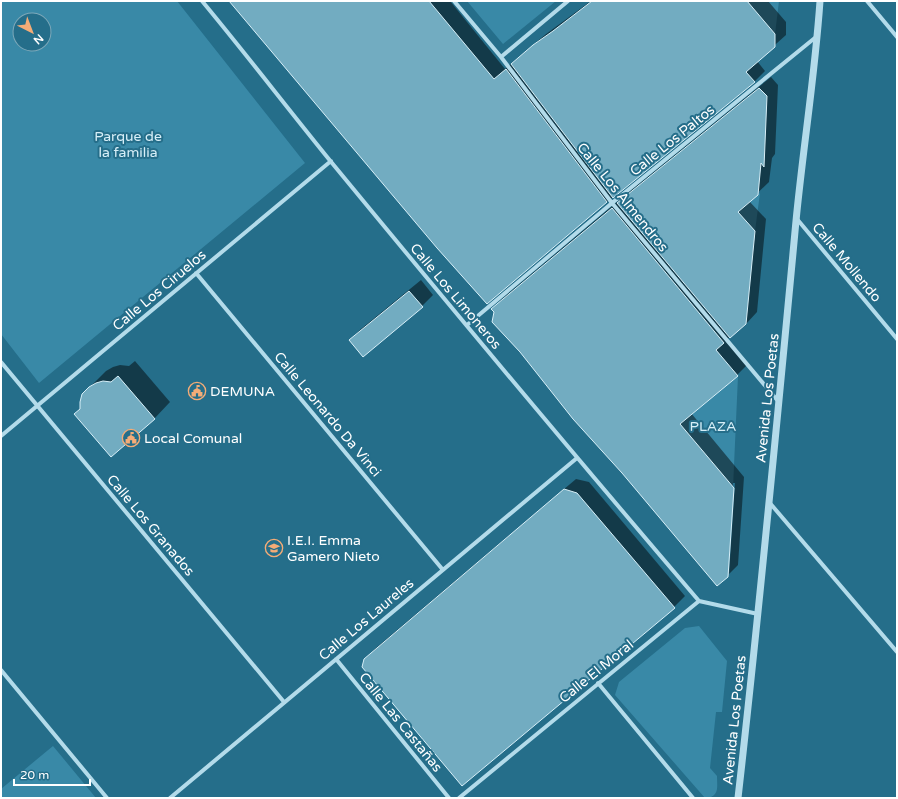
<svg xmlns="http://www.w3.org/2000/svg" width="898" height="799" font-family="'Varela Round',sans-serif">
<rect width="100%" height="100%" fill="#256e8a"/>
<path fill="#3989a7" fill-rule="evenodd" d="M1 1H177L305 163 39 383 1 334ZM20 20H44V44H20Z
M467 1H556L503 44Z
M747 1H779L775 34Z
M760 193 755 231 739 212Z
M738 376 733 488 680 424Z
M699 626 727 661 722 712H716L710 768 717 776C717 787 720 797 705 798L615 695 619 682 685 628Z
M53 746 96 798H1V789Z"/>
<path fill="#0007" d="M230 1H450L505 69 546 34 591 1H768L786 22V35L757 61 765 71 754 82 607 202Z
M771 77 778 85 775 154 772 158 769 182 749 201 766 219 757 312 746 324 727 339 748 364 737 375 691 413 744 477 738 565 729 574 735 483H733L727 574 493 309 503 298 629 192Z
M421 280 433 295 422 306 350 340 361 329Z
M135 361 170 402 154 419 81 409 83 394 106 371 113 367 120 365 129 366Z
M576 479 589 482 685 596 674 607 365 659 376 648Z"/>
<path fill="#72acc1" stroke="#d7eff8" d="M229 1H429L494 79 506 69 607 202 487 304 437 248Z
M592 1H747L775 34V47L746 72 755 82 613 198 511 64 533 45 553 31Z
M759 88 767 96 764 167 761 163 758 195 738 212 755 231 746 324 730 338 617 203Z
M612 208 724 343 716 350 738 376 680 424 734 488 728 577 717 586 622 473 573 419 520 352 492 322 494 312 491 309Z
M409 291 423 307 363 357 349 340Z
M118 376 155 419 111 457 74 414 80 409V402L82 394 89 387 96 383 103 381 111 382Z
M564 489 577 493 675 608 462 786 362 667 364 659Z"/>
<g fill="none" stroke-linecap="round" stroke-linejoin="round">
<path stroke="#b3dbea" stroke-width="4" d="M202 1C246 54 288 109 332 163 453 310 575 456 699 601
M454 1 501 57 612 203 778 401
M867 1 897 37
M501 57 568 1
M797 219 897 339
M196 273 443 570
M467 325 612 203 816 37
M1 362 284 702
M1 436 331 161
M769 502 897 652
M699 601 758 614
M336 659 449 798
M1 670 107 798
M598 683 693 798
M170 798 577 458
M459 798 699 601"/>
<path stroke="#b3dbea" stroke-width="7" d="M738 798C760 606 778 413 796 221 803 148 815 75 820 1"/>
</g>
<defs>
<symbol id="civic-ring" viewBox="-11 -11 22 22"><circle r="9.5" fill="#256e8a" stroke="#f4ac77" stroke-width="1.5"/><path d="M-.6-6.5H3V-4.5H.6V-3L4-1V1h2V6H-6V1h2V-1L-.6-3ZM-1.2 2.5V6h2.4V2.5Z" fill="#f4ac77"/></symbol>
<symbol id="school-ring" viewBox="-11 -11 22 22"><circle r="9.5" fill="#256e8a" stroke="#f4ac77" stroke-width="1.5"/><path d="M0-5L7-2L0 1L-7-2ZM-4 1L0 2.5L4 1V4Q0 6-4 4Z" fill="#f4ac77"/></symbol>
</defs>
<g fill-rule="evenodd">
<use href="#civic-ring" x="187" y="381" width="20" height="20"/>
<use href="#civic-ring" x="121" y="428" width="20" height="20"/>
<use href="#school-ring" x="264" y="538" width="20" height="20"/>
</g>
<g text-anchor="middle" stroke-width="4" stroke-linejoin="round" paint-order="stroke">
<g font-size="14" fill="#d7eff8" stroke="#256e8a">
<text x="128" y="141">Parque de<tspan x="128" dy="16">la familia</tspan></text>
<text x="713" y="431">PLAZA</text>
</g>
<g font-size="14" fill="#fff" stroke="#256e8a">
<text transform="translate(672 140) rotate(-39)" y="5">Calle Los Paltos</text>
<text transform="translate(623 197) rotate(51)" y="5">Calle Los Almendros</text>
<text transform="translate(847 262) rotate(50)" y="5">Calle Mollendo</text>
<text transform="translate(159 290) rotate(-40)" y="5">Calle Los Ciruelos</text>
<text transform="translate(456 296) rotate(50)" y="5">Calle Los Limoneros</text>
<text transform="translate(767 398) rotate(-84)" y="5">Avenida Los Poetas</text>
<text transform="translate(328 414) rotate(50)" y="5">Calle Leonardo Da Vinci</text>
<text transform="translate(151 525) rotate(50)" y="5">Calle Los Granados</text>
<text transform="translate(366 619) rotate(-40)" y="5">Calle Los Laureles</text>
<text transform="translate(596 671) rotate(-39)" y="5">Calle El Moral</text>
<text transform="translate(734 720) rotate(-84)" y="5">Avenida Los Poetas</text>
<text transform="translate(401 722) rotate(51)" y="5">Calle Las Castañas</text>
</g>
<g font-size="14" fill="#fff" stroke="#256e8a" text-anchor="start">
<text x="210" y="396">DEMUNA</text>
<text x="144" y="443">Local Comunal</text>
<text x="287" y="545">I.E.I. Emma<tspan x="287" dy="16">Gamero Nieto</tspan></text>
</g>
</g>
<rect width="898" height="799" fill="none" stroke="#ffffff" stroke-width="4"/>
<g transform="translate(32 32) rotate(138)"><circle r="19" fill="#256e8a" stroke="#7ca8b9"/>
<path d="M0-3L7 15L0 10L-7 15Z" fill="#f4ac77"/>
<text y="-6" font-size="11" font-weight="bold" text-anchor="middle" fill="#ffffff">N</text>
</g>
<path d="M14 779v6h76v-6" fill="none" stroke="#ffffff" stroke-width="2"/>
<text x="20" y="779" font-size="12" fill="#ffffff" stroke="#256e8a" stroke-width="3" paint-order="stroke">20 m</text>
</svg>
